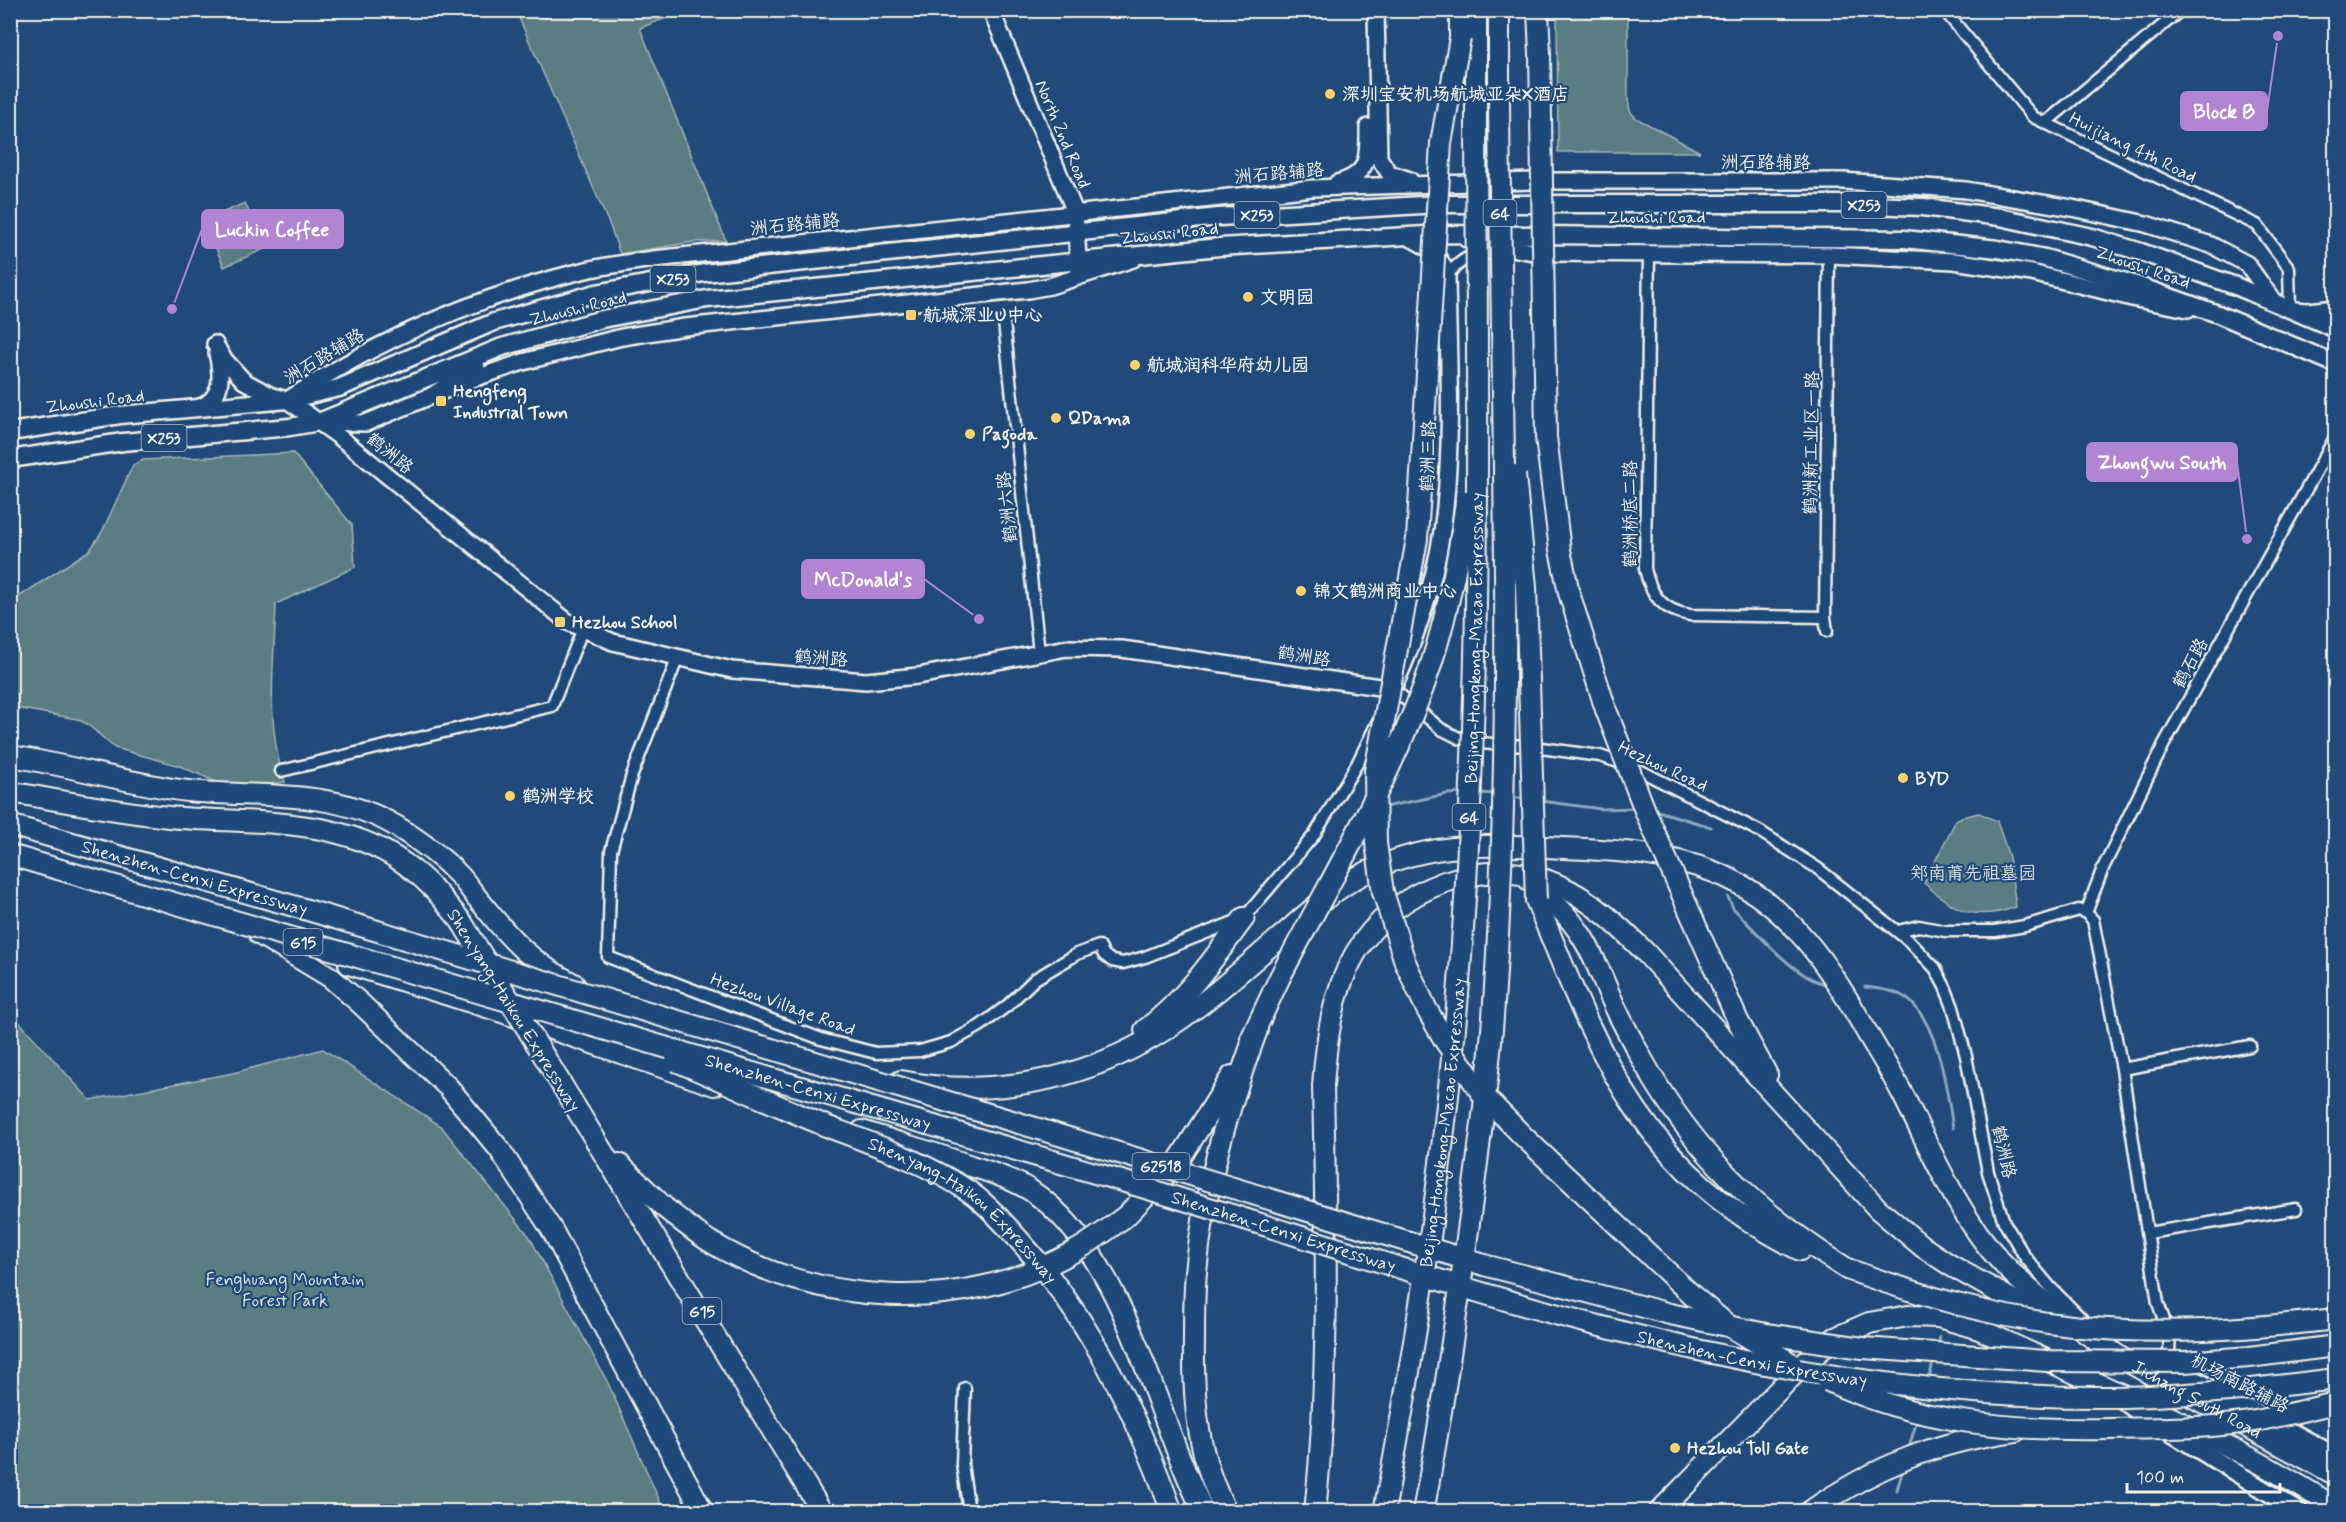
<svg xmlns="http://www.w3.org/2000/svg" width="2346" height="1522" font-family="Mynerve,'LXGW WenKai TC',sans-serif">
<rect width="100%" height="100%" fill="#1f4a7a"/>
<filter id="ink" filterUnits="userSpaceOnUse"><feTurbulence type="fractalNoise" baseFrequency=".0167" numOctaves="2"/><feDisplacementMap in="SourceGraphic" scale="12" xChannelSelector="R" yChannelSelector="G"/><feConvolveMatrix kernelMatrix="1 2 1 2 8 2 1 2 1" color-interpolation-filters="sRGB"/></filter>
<g filter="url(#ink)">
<path fill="#5a7d82" stroke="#a7b7b5" stroke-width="1.5" d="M516 11H684L640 28 726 241 694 242 620 254 610 226Z
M1557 11H1628V100L1630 111 1636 118 1700 152H1558Z
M245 203 254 223 214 240 205 220Z
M255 229 264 249 224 267 215 246Z
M293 453 352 525 355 567 276 604C274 663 265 725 285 782L236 788 223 785 180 766 115 748 87 724 77 719 11 707V602L90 550 102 532 133 465 143 460Z
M1979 813 1997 821 2009 857 2016 907C1975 922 1954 911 1924 883L1956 820 1962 817Z
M11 1013 90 1100 233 1073 323 1049 441 1126 529 1236 608 1383 664 1511H11Z"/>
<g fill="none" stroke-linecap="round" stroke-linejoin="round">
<path stroke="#8aaabc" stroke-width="3" d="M1479 793 1496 794
M1511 797 1526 799
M1541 801 1601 809 1636 808
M1385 807 1447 794 1463 793
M1651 809 1711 827
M1728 897 1733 908C1754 929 1798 982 1828 984
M1865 987C1879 989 1894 990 1906 998 1939 1022 1947 1091 1953 1128
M1937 1347 1940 1337
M1928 1382 1934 1359
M1908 1451 1917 1420
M1897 1490 1903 1469"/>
<defs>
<path id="street" d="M1944 10 2033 117 2257 225 2289 268 2290 310
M2045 123 2181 10
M1649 254 1645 569C1651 596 1663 611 1690 615L1825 617
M1447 275C1467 253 1476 253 1505 253
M1004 322 1039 653
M1827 631 1825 617 1829 255
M678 657 632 775 611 851 608 957 821 1039 876 1053 920 1051 951 1042 980 1026 1008 1005 1035 979 1077 954 1099 946 1104 955 1112 961 1123 963 1145 957 1244 918 1315 834 1357 764 1377 723
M1390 695 1393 689 1441 729 1461 739 1478 743 1526 746 1600 756 1633 767 1759 831 1817 868 1908 940 1935 968 1945 987 1953 1007 1966 1056 1988 1172 2004 1222 2025 1257 2051 1288 2087 1324
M281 771 552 706 583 628
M2086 913 2103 868 2164 744 2336 436
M1898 931 1919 926 1945 931H1995L2025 926 2079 910 2086 913 2093 920 2122 1069 2158 1303 2170 1337 2168 1365
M2122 1069 2250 1046
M2148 1233 2296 1209
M965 1388 962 1464 969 1512"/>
<path id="secondary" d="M991 10 1075 212 1079 272
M1376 10 1379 158 1389 173 1410 180
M1337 183C1370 174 1368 157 1368 127
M1466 239 1538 253 1829 255 1954 261 2032 273 2136 299 2188 309
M2294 310 2308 311 2336 308
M215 344 223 358 244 381 272 396 287 400 337 435 568 622 613 642 732 670 866 681 918 676 1067 648 1122 649 1393 689C1419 632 1439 570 1445 507 1453 430 1448 352 1447 275 1440 253 1425 245 1406 236
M292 397C382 337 485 294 590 269 611 265 633 262 654 259L1313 188 1534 181H1843L1966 190 2072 208 2146 224 2211 245 2247 264 2275 303
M198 408C224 399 222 375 217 353
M322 422 366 423 467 381 523 362 622 337 685 327 1028 290 1050 286 1133 259"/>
<path id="primary" d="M432 396 476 366
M10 432 120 415 287 400 339 388 494 322 596 293 704 273 1219 217 1439 204H1842L1923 207 2000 217 2092 237 2141 252 2238 287 2336 329
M10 459 123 442 290 427 319 422 502 347 602 319 707 299 1219 247 1442 234 1904 239 1998 249 2045 258 2136 285 2218 314 2336 364
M2154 1365 2198 1381 2336 1456
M2126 1403 2147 1418 2300 1512"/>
<g id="highway">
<path d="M1538 10 1540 54"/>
<path d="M1460 38V10"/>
<path d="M1499 97V10"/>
<path d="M1476 118V10"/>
<path d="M10 756C70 765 129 784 188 791 259 798 333 788 396 826 419 840 442 857 460 876 468 885 475 896 483 905 511 940 533 964 574 984"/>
<path d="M10 792C63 801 116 812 169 817 253 825 344 813 414 871 432 885 446 903 461 921"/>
<path d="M1528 879C1547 896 1567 913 1581 935 1596 958 1604 984 1616 1009 1624 1026 1634 1044 1643 1061 1695 1154 1758 1213 1847 1269"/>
<path d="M1536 900C1600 1056 1640 1170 1800 1250"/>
<path d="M1692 917 1738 1021 1767 1075"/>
<path d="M259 934 330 977 361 1004 448 1087 500 1150 552 1230 703 1512"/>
<path d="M349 964 493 1009 714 1085"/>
<path d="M1145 1030C1186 999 1214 958 1244 918"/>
<path d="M1251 1039 1279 979"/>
<path d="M901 1081C978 1097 1063 1084 1133 1048 1181 1024 1223 987 1263 952 1297 924 1327 892 1367 872 1429 841 1495 844 1563 848 1614 850 1666 853 1714 872 1789 901 1831 969 1869 1036 1882 1058 1896 1080 1907 1103 1929 1147 1949 1192 1977 1232 2014 1285 2069 1321 2121 1358"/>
<path d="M579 1113 822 1512"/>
<path d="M862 1131C898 1143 935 1153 971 1166 991 1172 1012 1179 1030 1190 1126 1253 1153 1414 1204 1512"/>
<path d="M619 1164 665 1208"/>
<path d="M1127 1215 1177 1163 1232 1076"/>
<path id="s1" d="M2123 1359 2336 1475"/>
<path d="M2252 1389 2336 1379"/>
<path d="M1227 1512C1197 1459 1193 1400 1194 1340 1194 1317 1194 1294 1196 1272 1204 1188 1228 1108 1257 1030"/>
<path d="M1315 1512C1330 1370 1326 1228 1323 1086 1326 1042 1332 993 1355 954 1394 887 1487 852 1558 885 1592 900 1619 926 1645 952L1878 1209 1923 1247 1950 1265 2051 1322"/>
<path d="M1659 1512 1805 1363 1835 1338 1869 1323 1908 1316 1938 1317 1979 1329C2100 1386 2224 1436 2336 1508"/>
<path d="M1809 1512C1874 1467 1937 1441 2016 1431"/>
</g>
</defs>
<use href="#street" stroke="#f4f1e8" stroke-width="15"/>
<use href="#secondary" stroke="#f4f1e8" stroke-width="20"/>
<use href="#primary" stroke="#f4f1e8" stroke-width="21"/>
<use href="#highway" stroke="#f4f1e8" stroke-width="24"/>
<use href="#street" stroke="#1f4a7a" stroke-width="10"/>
<use href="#secondary" stroke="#1f4a7a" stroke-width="15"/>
<use href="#primary" stroke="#1f4a7a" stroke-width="16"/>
<use href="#highway" stroke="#1f4a7a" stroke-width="20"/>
<defs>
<g id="highway-bridge">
<path d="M1460 38 1441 143 1417 539 1375 771 1376 843 1383 892 1405 962 1426 1008 1445 1041 1483 1095 1524 1137 1694 1297 1729 1326 1791 1363"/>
<path d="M1540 54 1546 437 1560 550 1569 593 1606 710 1646 813 1692 917"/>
<path d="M1515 475 1526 587 1536 900"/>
<path id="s2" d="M10 825 304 909 1129 1156 1484 1265 1670 1314 1766 1334 1863 1348 2047 1361 2185 1362 2249 1357 2336 1346"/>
<path id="s3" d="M10 855C375 963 740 1069 1105 1176 1325 1241 1540 1321 1765 1364 1875 1385 2001 1398 2113 1397 2159 1397 2206 1393 2252 1389"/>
<path d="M461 921 579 1113"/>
<path d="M1279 979C1328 885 1386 787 1423 688 1445 627 1458 565 1466 501"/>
<path id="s4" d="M676 1061C726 1082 775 1105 826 1126 876 1145 925 1162 970 1192 988 1205 1004 1223 1019 1240 1090 1318 1136 1413 1172 1512"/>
<path d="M665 1208C679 1219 693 1231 709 1241 816 1307 964 1315 1075 1251 1093 1241 1110 1228 1127 1215"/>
<path d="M1847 1269C1920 1295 1994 1318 2072 1326 2160 1336 2248 1329 2336 1319"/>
<path d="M1828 1381C1918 1423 2012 1431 2109 1429 2158 1428 2207 1429 2255 1421 2282 1416 2309 1409 2336 1403"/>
<path id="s5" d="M1384 1512C1415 1348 1441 1183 1456 1017 1483 719 1477 417 1476 118"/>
<path d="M1423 1512C1442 1416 1456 1319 1469 1223 1478 1155 1488 1086 1493 1017 1515 711 1501 403 1499 97"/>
</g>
</defs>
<use href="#highway-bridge" stroke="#f4f1e8" stroke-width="24" stroke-linecap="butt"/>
<use href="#highway-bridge" stroke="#1f4a7a" stroke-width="20"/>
</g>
</g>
<g fill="#ffd166" stroke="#1f4a7a" stroke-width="2">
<circle cx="1330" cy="94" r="6"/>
<circle cx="1248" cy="297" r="6"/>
<rect x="905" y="309" width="12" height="12" rx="3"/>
<circle cx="1135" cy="365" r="6"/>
<rect x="435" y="395" width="12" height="12" rx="3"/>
<circle cx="1056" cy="418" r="6"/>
<circle cx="970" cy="434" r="6"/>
<circle cx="1301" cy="591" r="6"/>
<rect x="554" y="616" width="12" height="12" rx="3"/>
<circle cx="1903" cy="778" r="6"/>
<circle cx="510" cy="796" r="6"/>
<circle cx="1675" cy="1448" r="6"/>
</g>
<g text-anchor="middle" stroke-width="4.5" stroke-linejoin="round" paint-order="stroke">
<g fill="#1f4a7a" stroke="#b4bfc7" stroke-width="1.5">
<rect x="1841.5" y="192" width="45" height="26" rx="4.5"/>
<rect x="1483.5" y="200" width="33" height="26" rx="4.5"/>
<rect x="1234.5" y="202" width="45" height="26" rx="4.5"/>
<rect x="650.5" y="266" width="45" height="26" rx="4.5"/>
<rect x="141.5" y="425" width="45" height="26" rx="4.5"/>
<rect x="1452.5" y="804" width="33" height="26" rx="4.5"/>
<rect x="283.5" y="929" width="39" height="26" rx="4.5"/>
<rect x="1132.5" y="1153" width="57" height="26" rx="4.5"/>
<rect x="682.5" y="1298" width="39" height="26" rx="4.5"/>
</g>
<g font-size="16" font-weight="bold" fill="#f4f1e8">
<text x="1864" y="211">X253</text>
<text x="1500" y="219">G4</text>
<text x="1257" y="221">X253</text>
<text x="673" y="285">X253</text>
<text x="164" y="444">X253</text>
<text x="1469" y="823">G4</text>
<text x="303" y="948">G15</text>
<text x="1161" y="1172">G2518</text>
<text x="702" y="1317">G15</text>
</g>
<g font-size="18" font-weight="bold" fill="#f4f1e8" stroke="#1f4a7a" text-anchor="start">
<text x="1342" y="100">深圳宝安机场航城亚朵X酒店</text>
<text x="1260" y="303">文明园</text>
<text x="923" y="321">航城深业U中心</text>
<text x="1147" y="371">航城润科华府幼儿园</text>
<text x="453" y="397">Hengfeng<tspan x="453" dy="21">Industrial Town</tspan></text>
<text x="1068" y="424">QDama</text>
<text x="982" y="440">Pagoda</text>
<text x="1313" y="597">锦文鹤洲商业中心</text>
<text x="572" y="628">Hezhou School</text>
<text x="1915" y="784">BYD</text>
<text x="522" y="802">鹤洲学校</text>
<text x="1687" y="1454">Hezhou Toll Gate</text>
</g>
<g font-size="18" fill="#f4f1e8" stroke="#1f4a7a">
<text transform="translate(1063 134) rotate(67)" y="6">North 2nd Road</text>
<text transform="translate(2133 147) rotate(26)" y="6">Huijiang 4th Road</text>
<text x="1766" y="168">洲石路辅路</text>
<text transform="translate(1279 173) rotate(-5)" y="6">洲石路辅路</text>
<text x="1656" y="223">Zhoushi Road</text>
<text transform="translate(795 224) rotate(-6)" y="6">洲石路辅路</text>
<text transform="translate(1169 233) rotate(-6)" y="6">Zhoushi Road</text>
<text transform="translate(2143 267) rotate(19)" y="6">Zhoushi Road</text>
<text transform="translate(578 308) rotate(-14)" y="6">Zhoushi Road</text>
<text transform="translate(324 356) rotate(-31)" y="6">洲石路辅路</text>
<text transform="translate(95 401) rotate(-7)" y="6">Zhoushi Road</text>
<text transform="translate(1811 443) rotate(-89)" y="6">鹤洲新工业区一路</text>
<text transform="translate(390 453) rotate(39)" y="6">鹤洲路</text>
<text transform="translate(1428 456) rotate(-88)" y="6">鹤洲三路</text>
<text transform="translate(1007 507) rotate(-96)" y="6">鹤洲六路</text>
<text transform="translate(1630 514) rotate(-90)" y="6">鹤洲桥底二路</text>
<text dy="6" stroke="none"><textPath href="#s5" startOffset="880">Beijing-Hongkong-Macao Expressway</textPath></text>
<text transform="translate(1304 656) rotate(9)" y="6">鹤洲路</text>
<text transform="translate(821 658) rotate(4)" y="6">鹤洲路</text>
<text transform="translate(2190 663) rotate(-61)" y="6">鹤石路</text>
<text transform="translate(1663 766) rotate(25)" y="6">Hezhou Road</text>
<text dy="6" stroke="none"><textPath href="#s2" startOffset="192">Shenzhen-Cenxi Expressway</textPath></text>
<text transform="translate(783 1004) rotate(20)" y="6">Hezhou Village Road</text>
<text transform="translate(514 1010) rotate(58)" y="6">Shenyang-Haikou Expressway</text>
<text dy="6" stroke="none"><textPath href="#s3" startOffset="842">Shenzhen-Cenxi Expressway</textPath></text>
<text dy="6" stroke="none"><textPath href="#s5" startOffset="394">Beijing-Hongkong-Macao Expressway</textPath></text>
<text transform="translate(2004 1152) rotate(77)" y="6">鹤洲路</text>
<text dy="6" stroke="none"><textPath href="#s4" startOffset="327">Shenyang-Haikou Expressway</textPath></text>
<text dy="6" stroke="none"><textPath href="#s3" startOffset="1328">Shenzhen-Cenxi Expressway</textPath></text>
<text dy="6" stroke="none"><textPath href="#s3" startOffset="1814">Shenzhen-Cenxi Expressway</textPath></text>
<text transform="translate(2240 1383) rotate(27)" y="6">机场南路辅路</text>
<text dy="6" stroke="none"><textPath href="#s1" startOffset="84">Jichang South Road</textPath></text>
</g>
<g font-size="18" fill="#dde0d9" stroke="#1f4a7a">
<text x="1973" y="879">郑南莆先祖墓园</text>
<text x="285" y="1285">Fenghuang Mountain<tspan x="285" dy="21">Forest Park</tspan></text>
</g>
</g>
<path fill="none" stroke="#b185d1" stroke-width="2" d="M2278 36L2267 111M172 309L202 229M2247 539L2237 462M979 619L924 579"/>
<g fill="#b185d1" stroke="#1f4a7a" stroke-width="2">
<circle cx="2278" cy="36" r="6"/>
<circle cx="172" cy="309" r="6"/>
<circle cx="2247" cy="539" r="6"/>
<circle cx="979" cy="619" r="6"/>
</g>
<g fill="#b185d1" stroke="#b185d1" stroke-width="2">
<rect x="2181" y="92" width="86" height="38" rx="6"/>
<rect x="202" y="210" width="141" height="38" rx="6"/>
<rect x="2087" y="443" width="150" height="38" rx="6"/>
<rect x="802" y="560" width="122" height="38" rx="6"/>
</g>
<g font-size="20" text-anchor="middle" font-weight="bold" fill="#fff">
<text x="2224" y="118">Block B</text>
<text x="272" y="236">Luckin Coffee</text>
<text x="2162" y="469">Zhongwu South</text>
<text x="863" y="586">McDonald's</text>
</g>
<rect width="2346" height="1522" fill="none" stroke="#1f4a7a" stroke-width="36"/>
<rect x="18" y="18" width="2310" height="1486" fill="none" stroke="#f4f1e8" stroke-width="2" filter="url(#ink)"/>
<path d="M2127 1483v9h153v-9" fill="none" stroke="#f4f1e8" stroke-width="3"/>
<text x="2136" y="1483" font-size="18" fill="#f4f1e8" stroke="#1f4a7a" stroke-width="4.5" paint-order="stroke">100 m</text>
</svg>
